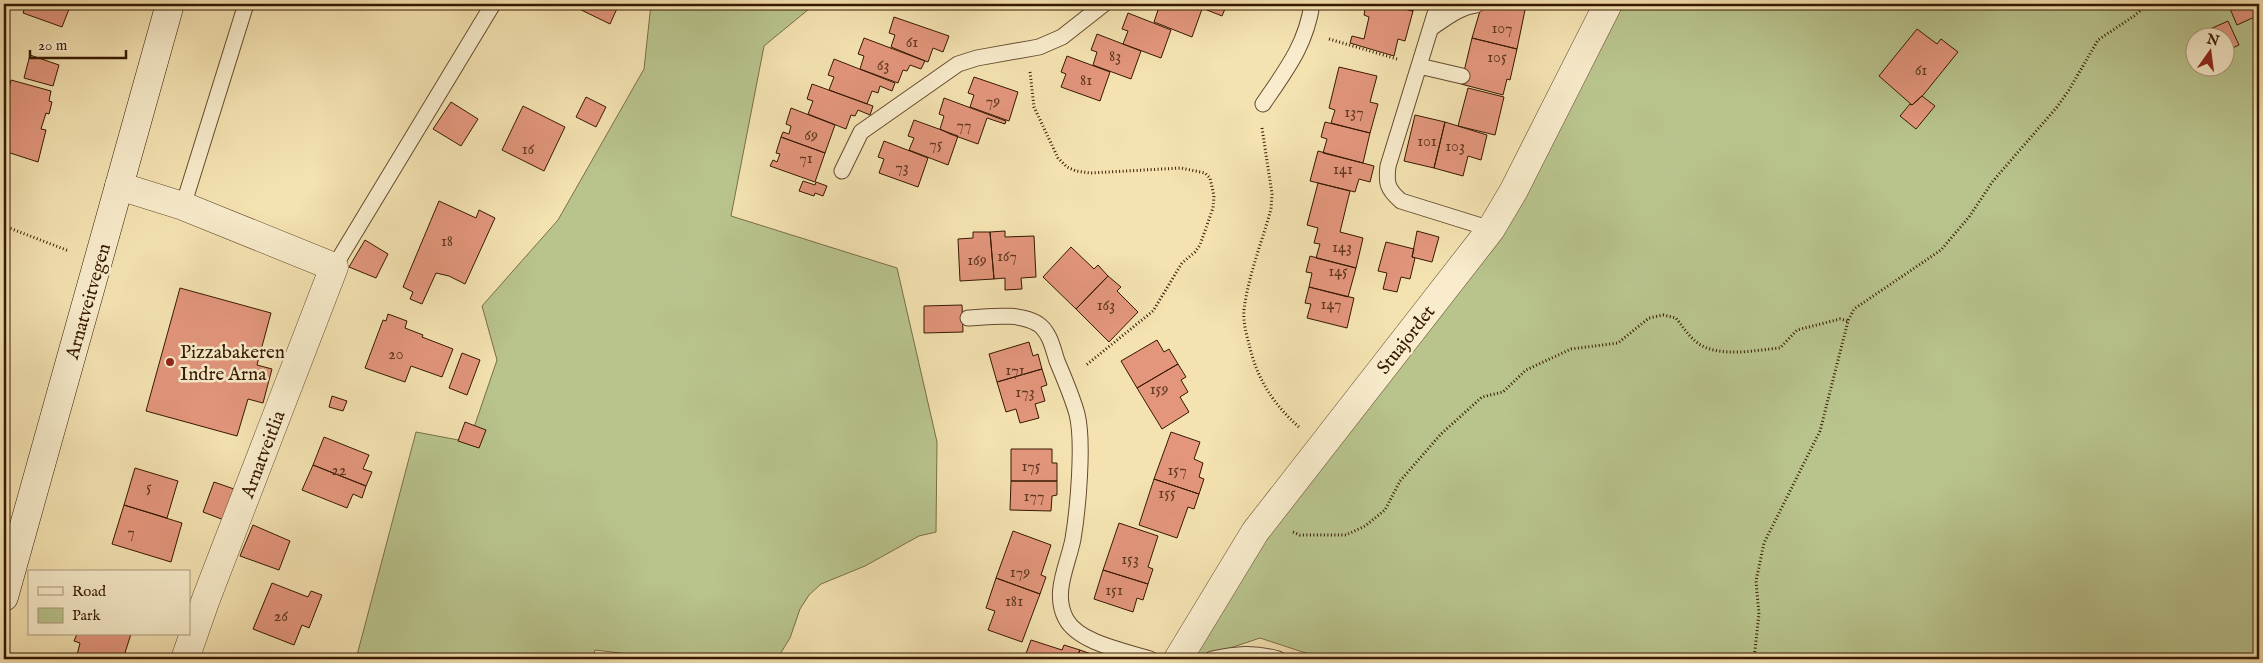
<svg xmlns="http://www.w3.org/2000/svg" width="2263" height="663" font-family="'IM FELL English',serif">
<rect width="100%" height="100%" fill="#f4e2b1"/>
<filter id="stains"><feTurbulence type="fractalNoise" baseFrequency=".004" numOctaves="4"/><feColorMatrix values="0 0 0 0 .2 0 0 0 0 .09 0 0 0 0 .02 0 0 0 .5 -.17"/></filter>
<radialGradient id="worn" r=".72"><stop offset=".6" stop-color="#630" stop-opacity="0"/><stop offset="1" stop-color="#630" stop-opacity=".3"/></radialGradient>
<path fill="#b9c48d" stroke="#786e47" fill-rule="evenodd" d="M651 4H815L764 46 731 216 897 268 937 442 936 532 919 536 865 566 821 584 809 595 800 609 790 638 777 659H670L595 650 593 659H356L416 432 469 442 497 360 482 306 558 220 644 69Z
M1608 4H2259V659H1324L1260 638 1197 659H1178L1491 229ZM2196 38H2226V68H2196Z"/>
<path fill="#e3967c" stroke="#361801" d="M26 4H71L62 27 23 13Z
M569 4H619L610 24Z
M1154 4H1192L1202 9 1192 37 1154 22 1158 10 1152 8Z
M1192 4H1227L1222 16Z
M1366 4H1386L1413 11 1405 41 1398 39 1394 56 1350 43 1352 36 1364 39 1369 17 1364 15Z
M1386 4H1415L1413 11Z
M1482 4 1526 5 1517 49 1472 38Z
M2228 4H2259V15L2237 25Z
M1128 13 1171 30 1161 58 1123 44 1128 31 1122 29Z
M894 17 949 36 943 52 933 48 928 62 891 47 895 35 889 33Z
M2228 21 2239 45 2226 51V38H2198L2197 35Z
M1917 29 1937 44 1941 39 1958 52 1924 94 1912 105 1879 76Z
M1097 34 1141 51 1131 79 1093 65 1097 52 1091 50Z
M864 38 925 61 921 69 910 65 907 71 903 70 898 83 860 69 864 56 858 54Z
M1472 38 1517 49 1510 80 1507 79 1503 95 1461 84Z
M30 55 59 65 53 86 24 78Z
M1067 56 1110 72 1100 101 1061 87 1066 74 1061 72Z
M834 59 895 83 892 91 880 86 878 93 872 91 867 104 829 90 834 77 828 75Z
M1339 67 1377 76 1370 102 1378 104 1370 133 1331 123 1335 110 1329 108Z
M974 77 1018 92 1009 121 970 107 974 95 968 93Z
M11 80 51 91 49 101 52 102 49 114 46 113 41 129 46 130 38 162 4 151V110Z
M812 84 873 106 870 115 858 110 855 116 851 115 846 129 808 114 813 101 807 99Z
M1468 88 1504 97 1495 135 1458 126Z
M1922 96 1935 106 1916 129 1900 116 1910 104 1912 105Z
M586 97 606 107 596 127 576 117Z
M944 98 1006 121 1005 124 987 118 978 144 950 134 940 129 944 116 939 114Z
M451 102 478 119 461 146 433 129Z
M523 106 565 127 544 171 502 150Z
M791 108 835 125 825 153 781 137 783 132 789 134 791 126 786 124Z
M1415 115 1445 122 1434 168 1404 161Z
M914 120 958 136 948 165 909 150 914 138 908 136Z
M1325 122 1370 133 1363 163 1323 153 1327 139 1321 137Z
M1445 122 1487 135 1481 160 1468 156 1463 176 1434 168Z
M781 137 825 153 815 182 770 166 773 160 777 162 780 154 776 153Z
M884 141 928 158 918 187 879 173 884 159 878 157Z
M1318 151 1374 166 1370 182 1359 179 1355 192 1310 181Z
M803 181 815 185 816 182 827 186 823 196 815 193 814 196 799 191Z
M1318 183 1350 191 1340 232 1363 238 1356 268 1316 258 1320 244 1314 243 1318 228 1307 225Z
M439 201 476 218 479 210 495 218 465 284 449 276 436 273 422 304 410 299 413 292 403 287Z
M1005 231V237L1034 236 1036 277 1021 278 1022 289 1005 290V278L994 279 990 232Z
M1417 231 1439 237 1432 262 1412 257Z
M973 232H990L994 279 960 281 958 239 973 238Z
M365 240 388 254 376 278 349 267Z
M1386 242 1414 249 1412 257 1415 258 1410 279 1401 277 1397 292 1383 289 1387 273 1378 271Z
M1071 247 1094 269 1098 265 1108 276 1076 309 1043 277Z
M1310 256 1356 268 1348 297 1309 287 1312 273 1306 272Z
M1108 276 1121 287 1117 291 1138 312 1109 342 1076 309Z
M1309 287 1354 298 1347 328 1307 318 1311 304 1305 303Z
M180 288 271 313 257 365 272 369 263 403 248 399 237 436 146 411Z
M962 305 963 332 924 333V306Z
M388 314 407 321 405 328 423 335 422 337 453 349 442 377 411 366 405 382 365 368 383 320 386 321Z
M1157 340 1164 352 1169 349 1178 364 1137 388 1121 361Z
M1029 342 1033 356 1038 354 1042 369 997 382 989 354Z
M462 353 480 360 467 395 449 388Z
M1178 364 1186 377 1181 380 1188 392 1180 397 1189 412 1162 429 1137 388Z
M1042 369 1047 385 1041 387 1045 401 1035 404 1039 418 1020 423 1016 409 1006 412 997 382Z
M332 396 347 401 343 411 329 407Z
M465 422 486 430 479 448 458 441Z
M1171 432 1200 442 1194 459 1203 463 1199 477 1204 479 1199 494 1154 479Z
M324 437 369 455 363 469 372 472 366 486 313 465Z
M1011 449H1052V463H1057V481H1011Z
M313 465 366 486 362 498 353 494 347 508 302 490Z
M135 468 178 481 167 518 124 505Z
M1154 479 1199 494 1194 509 1188 507 1177 538 1139 525Z
M1011 481H1057V495L1052 496 1051 511 1010 510Z
M214 482 234 489 224 520 203 512Z
M124 505 182 523 171 562 112 544Z
M1119 523 1158 536 1148 567 1153 569 1148 584 1103 570Z
M253 525 290 541 279 570 240 556Z
M1013 531 1051 545 1041 575 1046 577 1040 594 996 578Z
M1103 570 1148 584 1143 600 1137 598 1133 612 1094 599Z
M996 578 1040 594 1022 642 988 630 995 611 986 608Z
M272 583 308 597 311 591 322 595 309 628 302 625 294 645 253 629Z
M77 634H131L123 659H76L80 643 74 641Z
M1031 640 1062 650 1064 645 1080 650 1076 659H1024Z
M1080 650 1094 655 1092 659H1076Z"/>
<g fill="none" stroke-linecap="round" stroke-linejoin="round">
<defs>
<path id="service" d="M1438 4 1388 166C1386 183 1387 189 1401 201L1491 229
M1431 28C1445 19 1459 7 1476 5
M1419 66 1462 76
M1263 104C1286 70 1306 45 1312 4
M842 171 861 132 958 64 977 58 1039 47 1062 37 1104 4
M183 206 246 4
M334 267 493 4
M968 318C990 317 1019 312 1038 324 1050 332 1053 349 1057 361 1064 378 1072 396 1077 414 1084 442 1078 509 1073 539 1068 565 1052 593 1066 619 1079 643 1125 651 1150 659
M1212 659C1237 654 1253 652 1278 659"/>
<path id="minor" d="M119 186 183 206 334 267 206 599 185 659
M1178 659 1255 532 1491 229 1514 190 1608 4"/>
<path id="secondary" d="M4 597 170 4"/>
</defs>
<use href="#service" stroke="#664a2d" stroke-width="17"/>
<use href="#minor" stroke="#664a2d" stroke-width="29"/>
<use href="#secondary" stroke="#361801" stroke-width="29"/>
<path stroke="#361801" stroke-width="3" stroke-dasharray="1 2.5" stroke-linecap="butt" d="M1329 39 1397 59
M1030 72 1034 107 1058 158 1067 167 1076 171 1090 173 1181 168 1205 173 1210 178 1214 196 1213 208 1200 245 1195 252 1182 263 1153 311 1085 366
M1262 128 1272 194 1271 209C1262 242 1248 276 1244 310 1243 321 1246 333 1249 344 1257 379 1273 404 1300 428
M4 226 69 251
M1293 532 1300 535H1346L1365 526 1385 510 1400 481 1441 434 1482 397 1503 392 1526 370 1571 349 1618 343 1649 318 1663 315 1676 318C1683 327 1689 337 1699 344 1721 358 1756 350 1780 348L1797 330 1840 319 1848 321
M1754 659 1759 614 1756 581 1764 543 1820 431 1848 321 1854 309 1941 250 1969 217 1993 181 2057 107 2069 90 2098 40 2134 16 2148 4"/>
<use href="#service" stroke="#f8eccc" stroke-width="15"/>
<use href="#minor" stroke="#f8eccc" stroke-width="28"/>
<use href="#secondary" stroke="#f8eccc" stroke-width="28"/>
</g>
<circle fill="#8f2418" stroke="#f8eccc" stroke-width="2" cx="170" cy="362" r="5"/>
<g text-anchor="middle" stroke-width="5" stroke-linejoin="round" paint-order="stroke">
<g font-size="16" fill="#613820">
<text x="1502" y="33">107</text>
<text x="912" y="47">61</text>
<text x="1115" y="61">83</text>
<text x="1497" y="62">105</text>
<text x="883" y="70">63</text>
<text x="1921" y="75">61</text>
<text x="1086" y="85">81</text>
<text x="993" y="106">79</text>
<text x="1354" y="117">137</text>
<text x="964" y="130">77</text>
<text x="811" y="140">69</text>
<text x="1427" y="146">101</text>
<text x="936" y="149">75</text>
<text x="1455" y="151">103</text>
<text x="528" y="154">16</text>
<text x="806" y="163">71</text>
<text x="902" y="172">73</text>
<text x="1343" y="174">141</text>
<text x="447" y="246">18</text>
<text x="1342" y="252">143</text>
<text x="1007" y="261">167</text>
<text x="977" y="265">169</text>
<text x="1338" y="276">145</text>
<text x="1331" y="309">147</text>
<text x="1106" y="310">163</text>
<text x="396" y="359">20</text>
<text x="1015" y="375">171</text>
<text x="1159" y="394">159</text>
<text x="1025" y="397">173</text>
<text x="1031" y="471">175</text>
<text x="339" y="475">22</text>
<text x="1177" y="475">157</text>
<text x="149" y="492">5</text>
<text x="1167" y="498">155</text>
<text x="1034" y="501">177</text>
<text x="131" y="537">7</text>
<text x="1130" y="564">153</text>
<text x="1020" y="577">179</text>
<text x="1114" y="595">151</text>
<text x="1014" y="606">181</text>
<text x="281" y="621">26</text>
</g>
<g font-size="19" fill="#361801" stroke="#f8eccc">
<text transform="translate(87 301) rotate(-74)" y="7">Arnatveitvegen</text>
<text transform="translate(1405 339) rotate(-52)" y="7">Stuajordet</text>
<text transform="translate(262 454) rotate(-69)" y="7">Arnatveitlia</text>
</g>
<g font-size="19" fill="#361801" stroke="#f8eccc" text-anchor="start">
<text x="180" y="358">Pizzabakeren<tspan x="180" dy="22">Indre Arna</tspan></text>
</g>
</g>
<rect width="2263" height="663" fill="none" stroke="#f4e2b1" stroke-width="20"/>
<rect x="5" y="5" width="2253" height="653" fill="none" stroke="#361801" stroke-width="2.5"/>
<rect x="10" y="10" width="2243" height="643" fill="none" stroke="#361801"/>
<rect x="28" y="570" width="162" height="65" fill="#f8eccc" stroke="#aa977b"/>
<rect x="38" y="587" width="25" height="8" fill="#f8eccc" stroke="#aa977b"/>
<text x="72" y="596" font-size="15" fill="#361801">Road</text>
<rect x="38" y="608" width="25" height="15" fill="#b9c48d" stroke="#aa977b"/>
<text x="72" y="620" font-size="15" fill="#361801">Park</text>
<g transform="translate(2210 52) rotate(14)"><circle r="24" fill="#f8eccc" stroke="#aa977b"/>
<path d="M0-4L9 19L0 12L-9 19Z" fill="#8f2418"/>
<text y="-8" font-size="14" font-weight="bold" text-anchor="middle" fill="#361801">N</text>
</g>
<path d="M30 50v8h96v-8" fill="none" stroke="#361801" stroke-width="2.5"/>
<text x="38" y="50" font-size="15" fill="#361801" stroke="#f8eccc" stroke-width="4" paint-order="stroke">20 m</text>
<rect width="100%" height="100%" filter="url(#stains)"/>
<rect width="100%" height="100%" fill="url(#worn)"/>
</svg>
